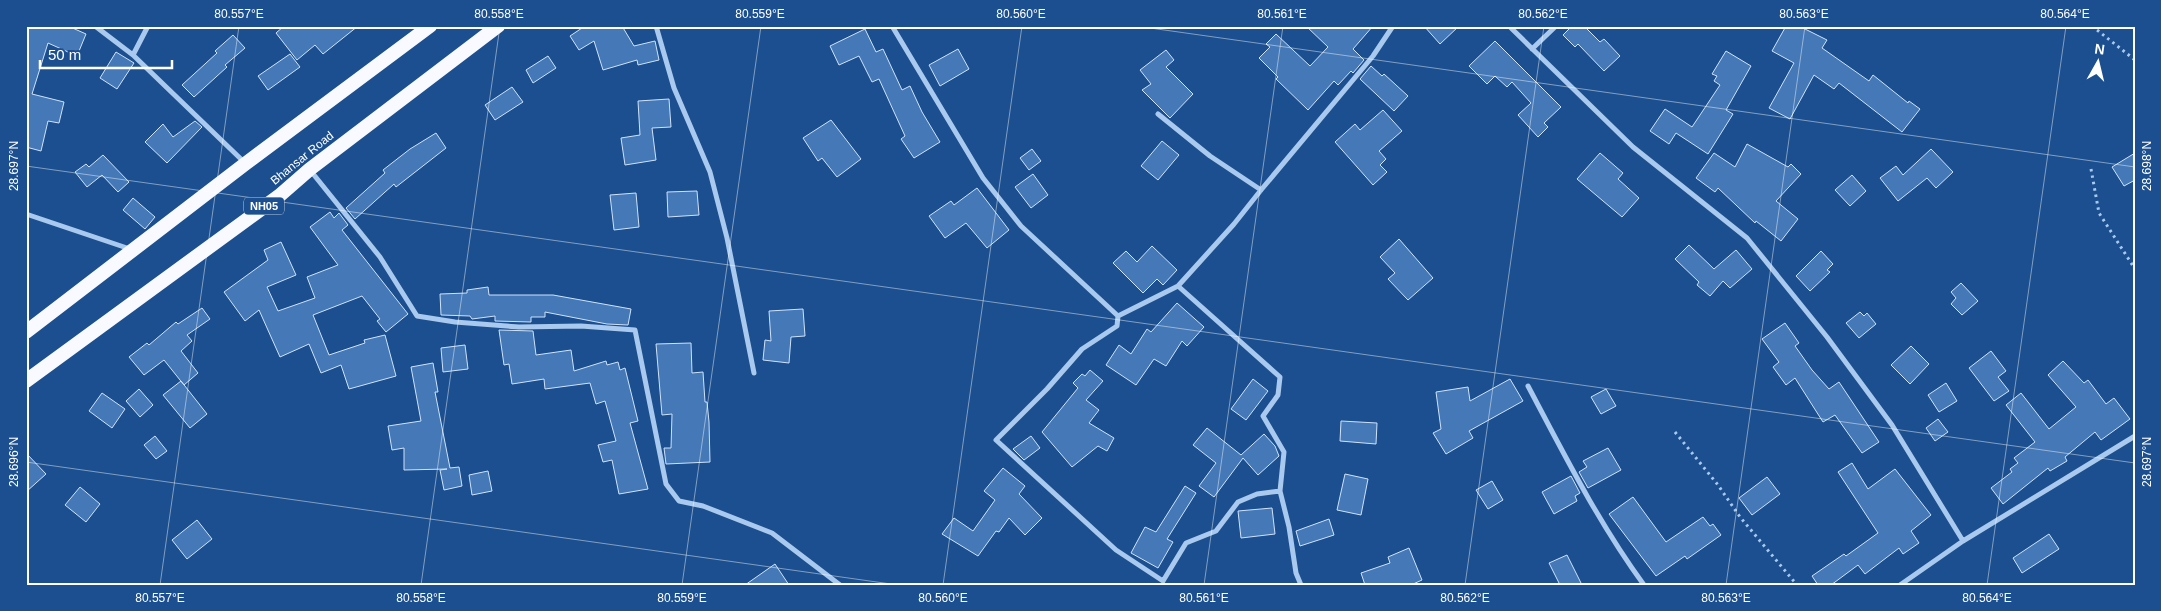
<svg xmlns="http://www.w3.org/2000/svg" width="2161" height="611" font-family="Arial,sans-serif">
<rect width="100%" height="100%" fill="#1b4f8f"/>
<path fill="#4478b7" stroke="#cfe3fa" d="M26 26H68L86 34 77 56 48 43 32 94 64 102 59 123 48 121 41 151 26 147Z
M284 26H358L323 54 315 45 297 60 276 33Z
M585 26H622L634 46 655 41 659 60 638 65 637 60 603 70 594 41 579 50 570 36Z
M1306 26H1373L1353 49 1364 60 1353 73 1351 71 1338 85 1334 81 1308 110 1276 79 1278 77 1259 58 1270 47 1266 44 1276 34 1310 66 1328 47Z
M1424 26H1459L1440 44Z
M1572 26H1584L1600 42 1604 39 1620 56 1604 71 1578 44 1575 47 1563 35Z
M1786 26H1799L1827 40 1822 48 1869 81 1873 75 1908 103 1909 101 1920 109 1902 132 1839 83 1834 89 1814 75 1790 119 1769 108 1794 63 1772 51Z
M865 29 876 52 883 49 902 90 910 86 922 112 940 142 914 158 901 139 905 136 879 79 872 82 859 56 839 65 830 46Z
M233 35 245 48 225 65 227 67 194 97 182 85 217 53 215 51Z
M1495 41 1561 107 1544 123 1548 127 1538 137 1518 115 1531 103 1512 82 1507 87 1495 76 1487 84 1469 66Z
M958 49 969 69 940 86 929 65Z
M1166 50 1174 60 1166 67 1193 94 1170 118 1142 90 1151 84 1140 70Z
M1726 51 1751 66 1726 110 1733 114 1708 154 1676 133 1669 144 1650 131 1665 109 1692 127 1720 85 1714 81 1717 76 1712 74Z
M116 52 134 63 117 89 100 78Z
M290 54 300 67 268 90 258 76Z
M548 56 556 68 533 83 526 70Z
M1371 66 1382 76 1384 74 1408 96 1394 111 1360 79Z
M512 87 523 102 495 120 485 105Z
M669 99 671 127 652 128 656 160 625 165 621 138 640 135 638 101Z
M1383 110 1402 131 1379 151 1386 159 1380 165 1387 172 1373 185 1335 142 1355 124 1360 130Z
M831 120 861 159 837 177 822 158 818 161 803 138Z
M195 121 202 127 167 163 145 142 163 124 173 137Z
M436 133 446 148 396 187 394 184 355 219 346 208 385 173 383 170 410 149Z
M1162 141 1179 155 1158 180 1141 166Z
M1747 144 1788 167 1791 164 1801 174 1776 201 1798 219 1781 241 1756 221 1755 223 1718 188 1715 192 1696 178 1714 153 1735 167Z
M1032 149 1041 161 1029 170 1020 158Z
M1931 149 1953 172 1936 188 1927 178 1898 201 1880 178 1896 166 1903 175Z
M1600 153 1623 173 1618 179 1639 198 1622 217 1577 179Z
M2135 153V180L2124 186 2112 167Z
M103 155 129 182 118 192 102 175 87 187 75 172 86 164 89 167Z
M1033 174 1048 195 1031 208 1015 187Z
M1852 175 1866 191 1850 206 1835 190Z
M977 188 1009 230 987 248 966 223 945 238 929 216 951 201 954 205Z
M697 191 699 215 668 217 667 192Z
M636 193 639 227 614 230 610 195Z
M133 198 155 217 145 229 123 210Z
M330 212 334 218 339 213 348 225 342 230 408 314 386 332 377 321 380 319 362 296 313 315 329 355 365 343 364 340 385 335 396 376 349 389 341 365 321 373 309 344 280 357 259 310 245 321 224 292 268 260 264 250 281 242 296 275 267 287 278 311 315 298 307 277 338 265 310 227Z
M1399 239 1433 278 1408 300 1388 279 1395 273 1380 257Z
M1689 245 1714 269 1736 250 1752 269 1730 288 1723 281 1710 296 1697 285 1699 282 1675 259Z
M1152 246 1177 270 1163 285 1157 279 1143 293 1113 263 1126 251 1137 262Z
M1821 251 1833 264 1827 270 1830 272 1810 291 1796 276Z
M1961 283 1978 301 1962 315 1951 304 1956 298 1951 292Z
M488 287 489 295H553L631 309 628 325 607 324 545 312V317H531V322L495 321V316L472 319 470 316 441 315 440 294 467 293V290Z
M1177 303 1204 327 1187 346 1182 341 1166 366 1154 359 1136 385 1106 365 1119 345 1131 354 1147 329 1151 332Z
M202 308 210 319 187 335 192 341 181 351 198 373 184 385 164 360 144 375 129 357 147 343 149 345 176 322 178 324Z
M803 309 805 336 791 337 789 363 763 360 765 340 771 341 769 311Z
M1860 312 1864 316 1867 313 1876 324 1859 338 1846 323Z
M1785 323 1799 343 1795 346 1812 370 1829 389 1839 382 1879 442 1862 453 1835 415 1823 422 1795 378 1786 385 1773 367 1779 362 1762 339Z
M499 330 533 331 536 355 571 350 574 371 606 361 607 365 618 362 620 370 625 368 638 421 630 423 648 489 619 494 612 460 603 462 598 445 616 441 605 401 596 404 590 383 545 389 544 379 512 384 509 364 504 365Z
M691 343 692 373 703 372 705 402H707L709 422 710 462 666 464 664 448H671L672 414 662 415 656 344Z
M465 345 468 369 443 372 441 348Z
M1911 346 1929 364 1910 384 1891 365Z
M1991 351 2006 371 1998 377 2009 391 1994 401 1969 368Z
M2063 361 2084 383 2088 380 2106 404 2114 398 2130 419 2101 440 2095 432 2065 457 2067 461 2050 471 2048 468 2003 504 1991 488 2012 472 2010 469 2018 463 2014 458 2035 442 2006 405 2021 393 2049 429 2076 407 2048 375Z
M433 363 438 392H435L450 468 459 467 462 486 444 490 440 470 447 469 404 470V448L392 450 388 426 421 421 411 367Z
M1090 370 1103 381 1086 400 1099 410 1089 423 1114 438 1107 451 1098 446 1072 467 1042 432 1078 388 1073 383 1082 374 1085 376Z
M1253 379 1268 391 1246 420 1231 409Z
M1510 379 1523 401 1469 431 1473 438 1446 454 1433 433 1441 429 1436 392 1468 387 1470 401Z
M181 381 207 414 190 428 163 395Z
M1946 383 1957 401 1939 412 1928 395Z
M139 389 153 405 140 417 126 401Z
M1606 389 1616 406 1601 414 1591 397Z
M102 393 125 409 112 428 89 411Z
M1938 419 1948 432 1935 441 1926 428Z
M1341 421 1377 423 1376 444 1340 441Z
M1207 428 1241 455 1264 434 1275 446 1279 456 1258 475 1243 458 1214 497 1199 486 1216 463 1193 445Z
M155 436 167 451 156 459 144 445Z
M1031 436 1040 448 1024 460 1013 449Z
M1608 448 1621 470 1588 488 1579 472 1587 467 1583 461Z
M26 453 46 474 26 492Z
M1852 463 1868 489 1895 469 1931 515 1911 531 1919 543 1903 554 1899 548 1865 574 1858 565 1831 585H1818L1812 576 1844 554 1846 556 1878 533 1838 472Z
M1003 468 1025 486 1019 494 1042 518 1025 535 1009 518 999 532 996 531 978 556 942 534 954 518 973 531 995 500 984 491Z
M488 471 492 491 472 495 469 475Z
M1345 474 1368 479 1361 515 1337 510Z
M1571 476 1580 493 1575 496 1577 501 1554 514 1542 492Z
M1767 477 1780 494 1752 515 1739 498Z
M1492 481 1503 500 1488 509 1476 490Z
M1185 486 1196 493 1167 539 1173 542 1158 568 1131 553 1145 527 1156 532Z
M80 487 100 504 86 522 65 505Z
M1633 497 1666 542 1703 517 1710 526 1713 524 1721 535 1687 559 1685 556 1656 576 1609 514Z
M1272 508 1275 534 1241 538 1238 511Z
M1329 519 1334 535 1300 546 1296 531Z
M197 520 212 539 187 559 172 540Z
M2049 534 2059 549 2022 573 2013 558Z
M1409 548 1422 580 1411 585H1365L1361 573 1390 563 1388 557Z
M1567 555 1582 585H1560L1549 563Z
M775 564 789 585H745Z"/>
<g fill="none" stroke-linecap="round" stroke-linejoin="round">
<path stroke="#a9c9ee" stroke-width="3" stroke-dasharray="2.5 4" stroke-linecap="butt" d="M2092 26 2135 60
M2091 169 2099 213 2135 269
M1675 432 1718 485 1740 517 1797 585"/>
<path stroke="#a9c9ee" stroke-width="5" d="M95 26 133 55
M148 26 133 55 244 162
M656 26 674 88 710 172 727 238 754 373
M892 26 983 178 1021 226 1118 316 1178 286 1234 224 1261 190 1373 56 1393 26
M1509 26 1633 147 1747 238 1827 337 1892 425 1963 541
M1532 49 1556 26
M1158 114 1210 156 1261 190
M310 170 380 257 417 316 455 322 519 327 581 326 635 330 666 484 679 501 703 506 772 533 840 585
M26 214 130 249
M1178 286 1280 377 1278 395 1263 416 1284 452 1280 491 1289 527 1296 573 1301 585
M1118 316 1117 326 1082 349 1047 389 996 440 1116 550 1163 581 1186 543 1216 531 1238 502 1257 494 1280 491
M1528 386C1564 454 1598 522 1644 585
M1900 585 1963 541 2135 436"/>
<path stroke="#f8faff" stroke-width="14" d="M26 332 245 164 430 26
M26 381 279 196 310 169 498 26"/>
</g>
<path fill="none" stroke="#fff" stroke-width="1" stroke-opacity="0.45" d="M1136 26 2135 167M26 166 2135 463M26 462 898 585M160 585 239 26M421 585 500 26M682 585 761 26M943 585 1022 26M1204 585 1283 26M1465 585 1544 26M1726 585 1805 26M1987 585 2066 26"/>
<g text-anchor="middle" stroke-width="4" stroke-linejoin="round" paint-order="stroke">
<rect fill="#1b4f8f" stroke="#bbcadd" stroke-width="1" x="244" y="197.5" width="40" height="17" rx="4"/>
<g font-size="11" font-weight="bold" fill="#fff">
<text x="264" y="210">NH05</text>
</g>
<g font-size="12" fill="#fff" stroke="#1b4f8f">
<text transform="translate(302 158) rotate(-39)" y="4">Bhansar Road</text>
</g>
</g>
<rect width="2161" height="611" fill="none" stroke="#1b4f8f" stroke-width="55"/>
<g transform="translate(2098 62) rotate(8)" stroke="#1b4f8f" stroke-width="4" paint-order="stroke">
<path d="M0-4L9 19L0 12L-9 19Z" fill="#ffffff"/>
<text y="-8" font-size="14" font-weight="bold" text-anchor="middle" fill="#ffffff">N</text>
</g>
<path d="M40 60v8h132v-8" fill="none" stroke="#ffffff" stroke-width="2.5"/>
<text x="48" y="60" font-size="15" fill="#ffffff" stroke="#1b4f8f" stroke-width="4" paint-order="stroke">50 m</text>
<rect x="28" y="28" width="2106" height="556" fill="none" stroke="#fff" stroke-width="2"/>
<g font-size="12" text-anchor="middle" fill="#fff">
<text x="239" y="18">80.557°E</text>
<text x="499" y="18">80.558°E</text>
<text x="760" y="18">80.559°E</text>
<text x="1021" y="18">80.560°E</text>
<text x="1282" y="18">80.561°E</text>
<text x="1543" y="18">80.562°E</text>
<text x="1804" y="18">80.563°E</text>
<text x="2065" y="18">80.564°E</text>
<text transform="translate(2147 166) rotate(-90)" y="4">28.698°N</text>
<text transform="translate(14 166) rotate(-90)" y="4">28.697°N</text>
<text transform="translate(2147 462) rotate(-90)" y="4">28.697°N</text>
<text transform="translate(14 462) rotate(-90)" y="4">28.696°N</text>
<text x="160" y="602">80.557°E</text>
<text x="421" y="602">80.558°E</text>
<text x="682" y="602">80.559°E</text>
<text x="943" y="602">80.560°E</text>
<text x="1204" y="602">80.561°E</text>
<text x="1465" y="602">80.562°E</text>
<text x="1726" y="602">80.563°E</text>
<text x="1987" y="602">80.564°E</text>
</g>
</svg>
